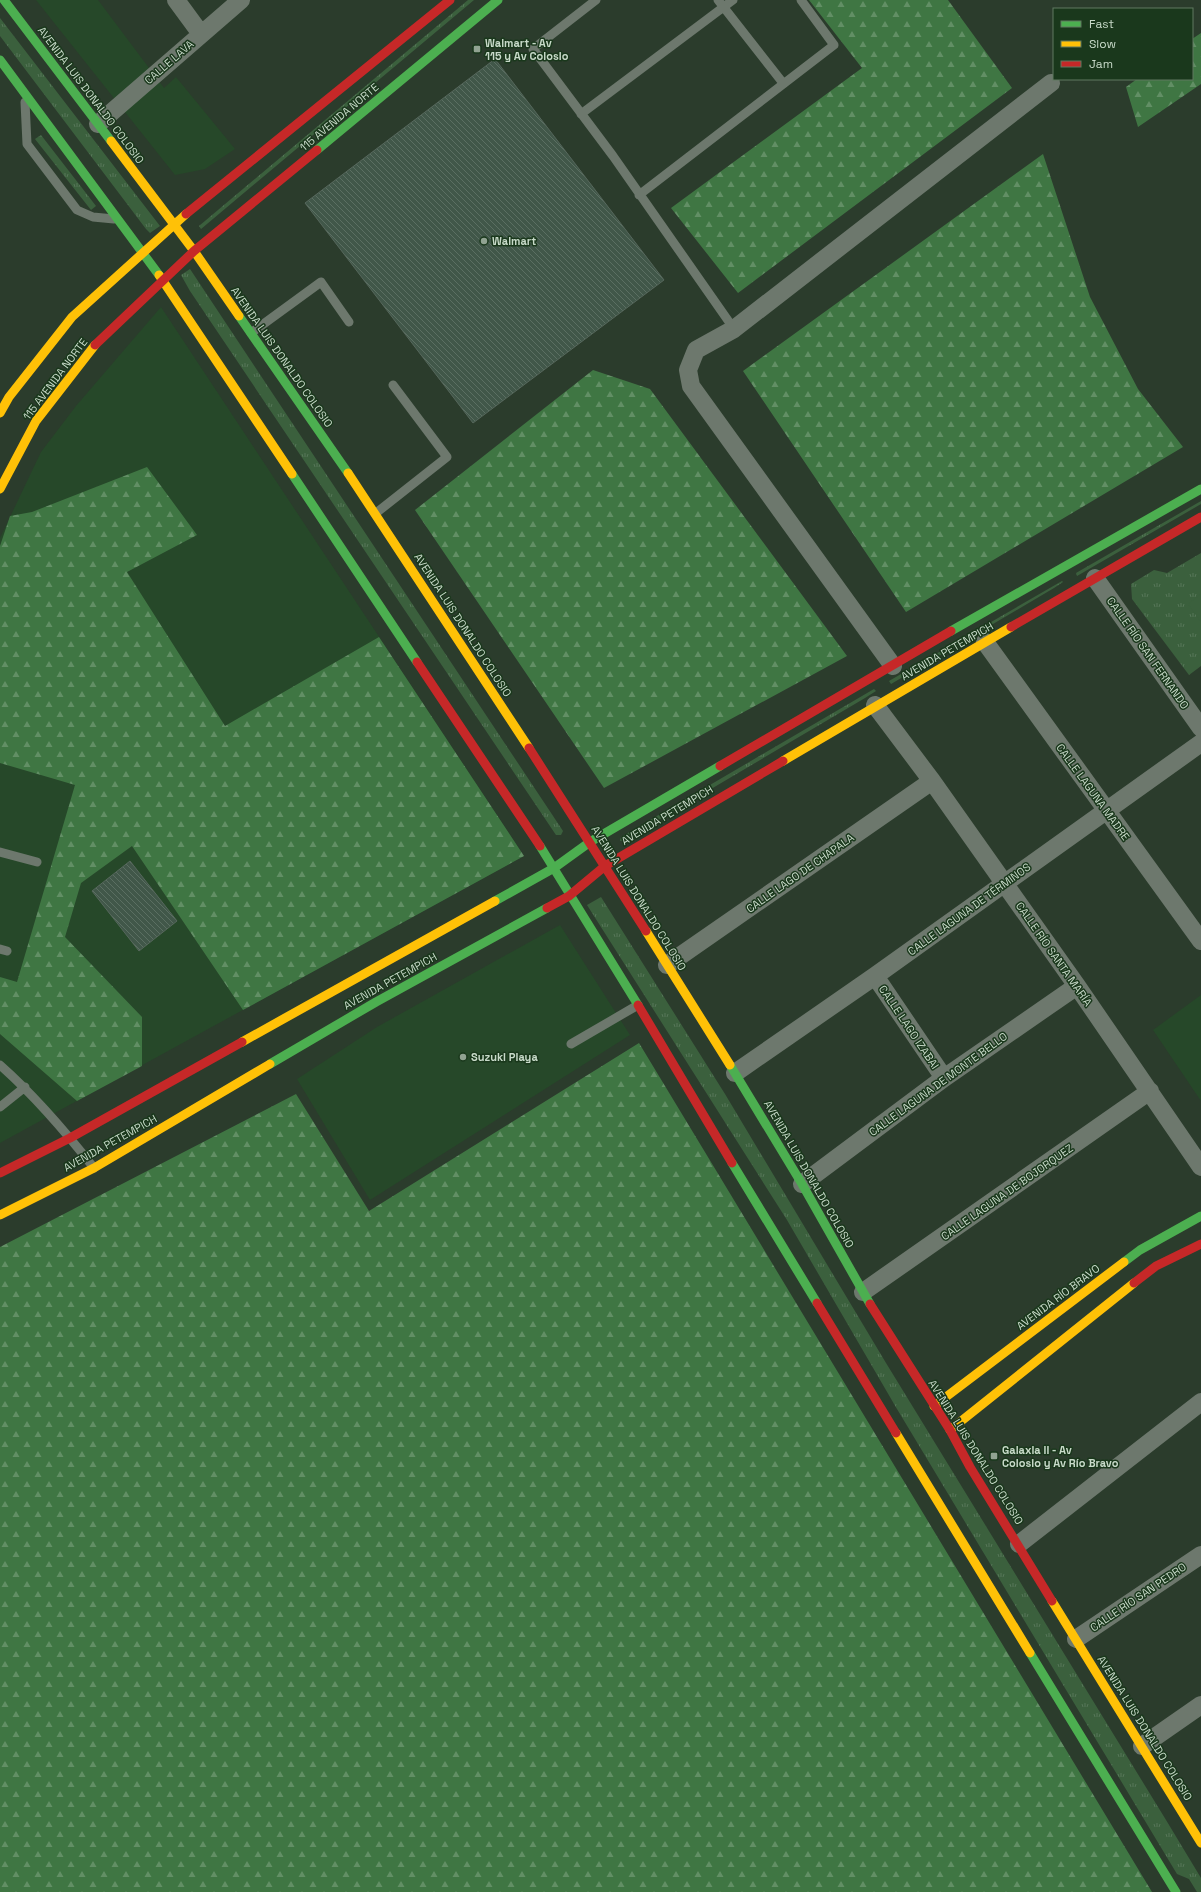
<svg xmlns="http://www.w3.org/2000/svg" width="1201" height="1892" font-family="'Space Grotesk',sans-serif">
<defs>
<pattern id="grass-tufts" width="24" height="20" patternUnits="userSpaceOnUse"><rect width="24" height="20" fill="#3b603d"/><path d="M3 7l-1-3M5 7V3M7 7l1-3M15 17l-1-3M17 17v-4M19 17l1-3" fill="none" stroke="#567658"/></pattern>
<pattern id="forest-firs" width="22" height="20" patternUnits="userSpaceOnUse"><rect width="22" height="20" fill="#3f7643"/><path d="M5 1l3.5 6h-7zM16 11l3.5 6h-7z" fill="#628f65"/></pattern>
<pattern id="building-back-hatch" width="6" height="6" patternUnits="userSpaceOnUse"><rect width="6" height="6" fill="#415749"/><path d="M-1 5l2 2M0 0l6 6M5-1l2 2" fill="none" stroke="#5b6f62"/></pattern>
</defs>
<rect width="100%" height="100%" fill="#2b3c2c"/>
<path fill="#264829" d="M36 0H98L164 88 176 77 235 149 205 169 175 175Z
M161 307 524 856 0 1143V538L41 452 76 406Z
M560 925 630 1035 370 1200 297 1079 377 1027Z
M1201 995V1101L1153 1030Z"/>
<path fill="url(#grass-tufts)" d="M468 0H474L201 229 199 226Z
M0 18 160 226 150 233 146 229 0 36Z
M41 135 96 206 91 210 35 139Z
M190 269 563 831 561 835H556L190 291 181 275Z
M1201 501V504L1077 576 1076 573Z
M1201 553V666L1189 675 1132 599 1131 584 1154 570 1167 573Z
M1062 581 1063 582 1054 588 891 684 889 681Z
M874 689 876 691 865 698 623 841H620L621 837Z
M601 897 725 1094 886 1363 1166 1820 1201 1878V1892H1197L1189 1879 1177 1874 897 1409 787 1220 587 905Z"/>
<path fill="url(#forest-firs)" d="M809 0H948L1012 88 738 293 671 208 862 68Z
M1201 33V84L1138 127 1126 87 1137 79H1192V39Z
M1043 154 1090 297 1138 389 1183 447 906 612 743 371Z
M593 370 650 389 847 656 604 788 415 510Z
M147 467 197 535 127 572 225 726 379 637 524 856 243 1010 132 846 81 883 65 937 142 1017V1066L77 1101 0 1034V977L17 982 75 785 0 763V546L10 516 32 512Z
M639 1043 1152 1892H0V1247L296 1094 369 1211Z"/>
<path fill="#3b603d" d="M1201 594V622L1188 604Z"/>
<path fill="url(#building-back-hatch)" stroke="#56675c" d="M495 59 664 280 473 423 305 203Z
M130 861 177 921 139 951 92 891Z"/>
<g fill="none" stroke-linecap="round" stroke-linejoin="round">
<path stroke="#6d786d" stroke-width="9" d="M596 0 533 49 613 156 734 329
M718 0 783 83
M25 102 27 144 77 210 93 217 114 219
M581 114 733 0
M639 195 834 45 801 0
M251 333 321 282 349 322
M376 513 447 457 393 385
M0 852 37 862
M0 949 7 951
M571 1044 638 1005
M0 1065C35 1096 65 1131 94 1168
M0 1107 25 1087"/>
<path stroke="#6d786d" stroke-width="18" d="M176 0 201 34
M98 124 241 0
M1095 578 1201 728
M985 642 1201 941
M893 666 691 386 688 370 696 350 734 329 1051 83
M875 705 932 781 1077 986 1201 1167
M667 965 932 781
M875 976 944 1078
M735 1073 875 976 1201 743
M802 1184 944 1078 1077 986
M863 1292 1150 1091
M1019 1544 1201 1402
M1076 1639 1201 1555
M1142 1746 1201 1705"/>
<path stroke="#4caf50" stroke-width="9" d="M4 0 111 141
M0 60 159 275
M317 150 498 0
M239 316 348 473
M292 474 417 662
M951 631 1201 489
M540 846 638 1005
M495 901 554 868 590 842 720 766
M270 1064 376 1002 547 908
M730 1065 802 1184 870 1304
M732 1163 817 1303
M1124 1262 1140 1250 1201 1216
M1030 1653 1176 1892"/>
<path stroke="#ffc107" stroke-width="9" d="M111 141 194 251 239 316
M159 275 292 474
M0 413 9 397 72 317 186 214
M348 473 529 748
M0 489 36 421 95 345
M783 761 1011 627
M646 931 730 1065
M242 1042 495 901
M0 1215 94 1168 270 1064
M934 1406 1124 1262
M950 1430 1134 1283
M896 1433 1030 1653
M1052 1601 1201 1843"/>
<path stroke="#c62828" stroke-width="9" d="M186 214 450 0
M95 345 194 251 317 150
M1011 627 1201 517
M417 662 540 846
M529 748 646 931
M720 766 951 631
M547 908 569 896 605 866 783 761
M638 1005 732 1163
M0 1173 70 1138 242 1042
M1134 1283 1156 1266 1201 1244
M817 1303 896 1433
M870 1304 950 1430 970 1467 1052 1601"/>
</g>
<g fill="#91a392" stroke="#1a381c" stroke-width="1.5">
<rect x="473" y="45" width="8" height="8" rx="2"/>
<circle cx="484" cy="241" r="4"/>
<circle cx="463" cy="1057" r="4"/>
<rect x="990" y="1452" width="8" height="8" rx="2"/>
</g>
<g text-anchor="middle" stroke-width="3" stroke-linejoin="round" paint-order="stroke">
<g font-size="11" font-weight="bold" fill="#c8dac9" stroke="#1a381c" text-anchor="start">
<text x="485" y="47">Walmart - Av<tspan x="485" dy="13">115 y Av Colosio</tspan></text>
<text x="492" y="245">Walmart</text>
<text x="471" y="1061">Suzuki Playa</text>
<text x="1002" y="1454">Galaxia II - Av<tspan x="1002" dy="13">Colosio y Av Río Bravo</tspan></text>
</g>
<g font-size="11" fill="#c8dac9" stroke="#1a381c">
<text transform="translate(169 62) rotate(-41)" y="4">CALLE LAVA</text>
<text transform="translate(91 95) rotate(53)" y="4">AVENIDA LUIS DONALDO COLOSIO</text>
<text transform="translate(339 117) rotate(-40)" y="4">115 AVENIDA NORTE</text>
<text transform="translate(282 357) rotate(55)" y="4">AVENIDA LUIS DONALDO COLOSIO</text>
<text transform="translate(55 379) rotate(-53)" y="4">115 AVENIDA NORTE</text>
<text transform="translate(463 625) rotate(57)" y="4">AVENIDA LUIS DONALDO COLOSIO</text>
<text transform="translate(947 651) rotate(-30)" y="4">AVENIDA PETEMPICH</text>
<text transform="translate(1148 653) rotate(55)" y="4">CALLE RÍO SAN FERNANDO</text>
<text transform="translate(1093 792) rotate(54)" y="4">CALLE LAGUNA MADRE</text>
<text transform="translate(667 815) rotate(-31)" y="4">AVENIDA PETEMPICH</text>
<text transform="translate(800 873) rotate(-35)" y="4">CALLE LAGO DE CHAPALA</text>
<text transform="translate(639 898) rotate(58)" y="4">AVENIDA LUIS DONALDO COLOSIO</text>
<text transform="translate(969 909) rotate(-36)" y="4">CALLE LAGUNA DE TÉRMINOS</text>
<text transform="translate(1054 954) rotate(55)" y="4">CALLE RÍO SANTA MARÍA</text>
<text transform="translate(390 981) rotate(-29)" y="4">AVENIDA PETEMPICH</text>
<text transform="translate(909 1027) rotate(56)" y="4">CALLE LAGO IZABAI</text>
<text transform="translate(938 1084) rotate(-36)" y="4">CALLE LAGUNA DE MONTE BELLO</text>
<text transform="translate(110 1143) rotate(-29)" y="4">AVENIDA PETEMPICH</text>
<text transform="translate(809 1174) rotate(60)" y="4">AVENIDA LUIS DONALDO COLOSIO</text>
<text transform="translate(1007 1192) rotate(-35)" y="4">CALLE LAGUNA DE BOJORQUEZ</text>
<text transform="translate(1058 1297) rotate(-37)" y="4">AVENIDA RÍO BRAVO</text>
<text transform="translate(976 1452) rotate(58)" y="4">AVENIDA LUIS DONALDO COLOSIO</text>
<text transform="translate(1138 1597) rotate(-34)" y="4">CALLE RÍO SAN PEDRO</text>
<text transform="translate(1145 1728) rotate(58)" y="4">AVENIDA LUIS DONALDO COLOSIO</text>
</g>
</g>
<rect x="1053" y="8" width="140" height="72" fill="#1a381c" stroke="#607961"/>
<rect x="1061" y="21" width="20" height="6" fill="#4caf50" stroke="#607961"/>
<text x="1089" y="28" font-size="12" fill="#c8dac9">Fast</text>
<rect x="1061" y="41" width="20" height="6" fill="#ffc107" stroke="#607961"/>
<text x="1089" y="48" font-size="12" fill="#c8dac9">Slow</text>
<rect x="1061" y="61" width="20" height="6" fill="#c62828" stroke="#607961"/>
<text x="1089" y="68" font-size="12" fill="#c8dac9">Jam</text>
</svg>
